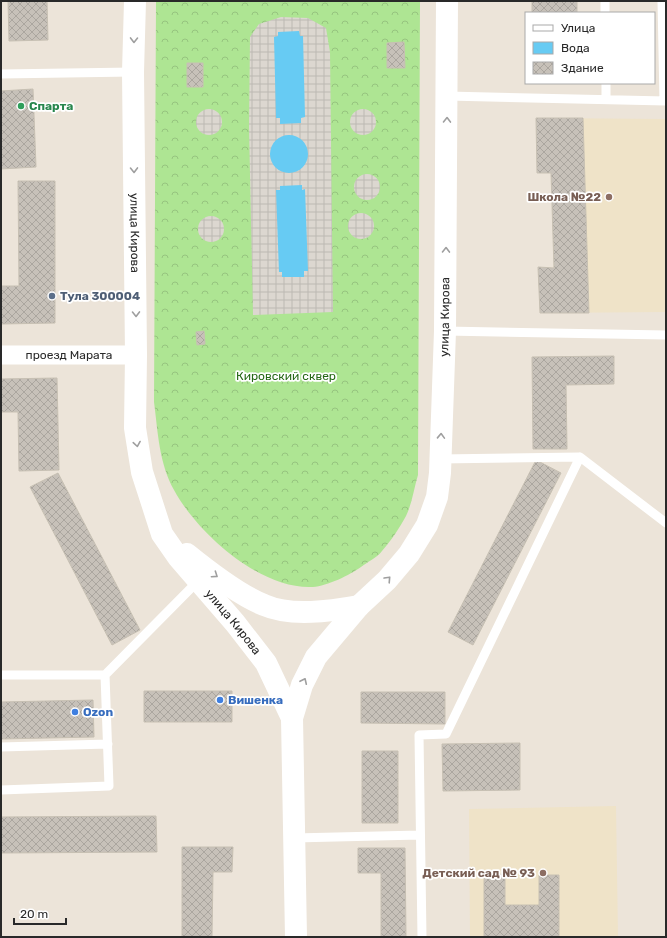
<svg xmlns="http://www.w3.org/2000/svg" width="667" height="938" font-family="Rubik,sans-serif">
<defs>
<pattern id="forest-crowns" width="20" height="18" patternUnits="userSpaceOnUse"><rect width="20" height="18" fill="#aee593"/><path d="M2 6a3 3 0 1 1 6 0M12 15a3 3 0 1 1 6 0" fill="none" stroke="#96c47f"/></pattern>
<pattern id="plaza-grid" width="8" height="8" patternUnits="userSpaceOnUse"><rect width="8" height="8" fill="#dcd7d0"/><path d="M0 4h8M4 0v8" fill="none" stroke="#bdb9b3"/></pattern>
<pattern id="building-cross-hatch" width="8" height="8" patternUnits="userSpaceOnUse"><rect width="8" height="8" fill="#c7c1b9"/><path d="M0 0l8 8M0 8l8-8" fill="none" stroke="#aba69f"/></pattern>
</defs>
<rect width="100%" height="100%" fill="#ece4d9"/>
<path fill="#efe3c8" d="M536 118 666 119V312L540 313 538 267 554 268 551 173H537Z
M616 806 618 937H470L469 809Z"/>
<path fill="url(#forest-crowns)" d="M156 1H420L418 475C414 488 412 504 406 516 400 527 391 541 382 551 377 558 367 562 361 567 350 575 327 586 313 587 261 590 198 534 174 490 159 463 158 433 154 402Z"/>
<path fill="url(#plaza-grid)" d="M281 17 308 18 326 28 330 52 333 312 253 315 249 127 250 37 259 24Z
M196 122a13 13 0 1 1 26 0a13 13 0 1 1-26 0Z
M350 122a13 13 0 1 1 26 0a13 13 0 1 1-26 0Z
M354 187a13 13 0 1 1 26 0a13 13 0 1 1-26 0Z
M348 226a13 13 0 1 1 26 0a13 13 0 1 1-26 0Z
M198 229a13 13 0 1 1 26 0a13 13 0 1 1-26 0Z"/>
<path fill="#67cbf3" d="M299 31 300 36H303L305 117 301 118V123L280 124V118H276L274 37 278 36V32Z
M270 154a19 19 0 1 1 38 0a19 19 0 1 1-38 0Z
M302 185V190L305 189 308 271H304V277H282V272H279L276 190H280V186Z"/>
<path fill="url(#building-cross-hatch)" stroke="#c7c0b3" d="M8 1H47L48 40 9 41Z
M532 1H577V13H532Z
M404 42 405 68H387V43Z
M187 63H203V87H187Z
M33 89 36 167 1 169V91Z
M536 118H583L589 313H540L538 267 554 268 551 173H537Z
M18 181H55V323L1 324V286H19Z
M204 331 205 344 197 345 196 332Z
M614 356V384L566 385 567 449H533L532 357Z
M57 378 59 470 19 471 18 412H1V379Z
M536 460 561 473 473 645 448 632Z
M58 473 140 630 112 645 30 487Z
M144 691H232V722H144Z
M361 692H445V724L361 723Z
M93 700 94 737 1 739V702Z
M520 743V790L443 791 442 744Z
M362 751H398V823H362Z
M156 816 157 852 1 853V817Z
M182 847H233L232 872H213L212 937H182Z
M358 848H405L406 937H381V873H358Z
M505 874V905H539V875H559V937H484V875Z"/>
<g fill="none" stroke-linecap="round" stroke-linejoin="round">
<path stroke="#fff" stroke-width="9" d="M605 1V13
M662 1 664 101
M1 74 133 72
M606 83V99
M447 96 666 101
M445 331 666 335
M440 459 580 457 666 523
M1 675H105L198 581
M1 747 108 744
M1 790 109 786 105 675
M294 838 420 835
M422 937 419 735 446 734 580 457"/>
<path stroke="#fff" stroke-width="19" id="s1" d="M1 355H136"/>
<g stroke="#fff" stroke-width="22">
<path id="s2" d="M135 1 133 72 136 355 135 428 142 472 162 534 178 557 235 623 266 663 292 718"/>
<path d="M187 554C208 571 239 595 264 605 291 617 331 611 359 606"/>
<path id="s3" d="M296 937 292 718 302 685 316 657 359 606 387 580 409 554 427 525 437 497 440 473 445 331 447 1"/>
</g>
</g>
<defs><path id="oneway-chevron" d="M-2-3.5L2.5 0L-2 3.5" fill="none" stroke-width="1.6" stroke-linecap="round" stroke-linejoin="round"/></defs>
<g stroke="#9f9f9f">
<use href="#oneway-chevron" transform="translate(134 40) rotate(91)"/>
<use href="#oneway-chevron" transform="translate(447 120) rotate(-89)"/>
<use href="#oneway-chevron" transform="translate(134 170) rotate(89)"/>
<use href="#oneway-chevron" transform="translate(446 250) rotate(-89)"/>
<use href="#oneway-chevron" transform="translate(136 314) rotate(89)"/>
<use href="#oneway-chevron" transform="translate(441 436) rotate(-88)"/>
<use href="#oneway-chevron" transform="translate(137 444) rotate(81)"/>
<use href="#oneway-chevron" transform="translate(215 575) rotate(34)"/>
<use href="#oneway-chevron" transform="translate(388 579) rotate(-47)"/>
<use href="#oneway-chevron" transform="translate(304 681) rotate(-65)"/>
</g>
<circle fill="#2e9e5b" stroke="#fff" stroke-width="1.5" cx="21" cy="106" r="4"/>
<g fill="#8d6e63" stroke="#fff" stroke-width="1.5">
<circle cx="609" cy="197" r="4"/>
<circle cx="543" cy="873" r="4"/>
</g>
<circle fill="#5c6f8a" stroke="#fff" stroke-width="1.5" cx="52" cy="296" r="4"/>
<g fill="#3f7fe0" stroke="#fff" stroke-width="1.5">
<circle cx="220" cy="700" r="4"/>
<circle cx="75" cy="712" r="4"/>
</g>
<g text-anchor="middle" stroke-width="3.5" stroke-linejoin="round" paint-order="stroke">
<g font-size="12" font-weight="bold" fill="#27864d" stroke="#fff" text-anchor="start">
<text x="29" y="110">Спарта</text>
</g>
<g font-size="12" font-weight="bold" fill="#785e54" stroke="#fff" text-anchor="end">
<text x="601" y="201">Школа №22</text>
<text x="535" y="877">Детский сад № 93</text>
</g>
<g font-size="12" fill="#292929" stroke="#fff">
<text dy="4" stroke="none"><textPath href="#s2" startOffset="232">улица Кирова</textPath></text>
<text dy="4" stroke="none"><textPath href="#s3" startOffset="668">улица Кирова</textPath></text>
<text dy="4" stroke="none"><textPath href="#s1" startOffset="68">проезд Марата</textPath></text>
<text dy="4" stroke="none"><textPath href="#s2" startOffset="650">улица Кирова</textPath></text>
</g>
<g font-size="12" font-weight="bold" fill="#4e5e75" stroke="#fff" text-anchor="start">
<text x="60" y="300">Тула 300004</text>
</g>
<g font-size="12" fill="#266816" stroke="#fff">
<text x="286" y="380">Кировский сквер</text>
</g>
<g font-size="12" font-weight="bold" fill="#366cbe" stroke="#fff" text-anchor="start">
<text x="228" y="704">Вишенка</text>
<text x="83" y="716">Ozon</text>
</g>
</g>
<rect width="667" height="938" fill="none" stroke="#292929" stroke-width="4"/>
<rect x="525" y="12" width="130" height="72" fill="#ffffff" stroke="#a9a9a9"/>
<rect x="533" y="25" width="20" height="6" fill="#ffffff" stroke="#a9a9a9"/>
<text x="561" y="32" font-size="12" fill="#292929">Улица</text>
<rect x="533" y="42" width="20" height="12" fill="#67cbf3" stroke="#a9a9a9"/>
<text x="561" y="52" font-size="12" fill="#292929">Вода</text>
<rect x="533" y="62" width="20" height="12" fill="url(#building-cross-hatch)" stroke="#a9a9a9"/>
<text x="561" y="72" font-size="12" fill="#292929">Здание</text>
<path d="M14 918v6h52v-6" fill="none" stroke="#292929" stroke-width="2"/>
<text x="20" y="918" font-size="12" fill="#292929" stroke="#ffffff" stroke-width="3" paint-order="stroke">20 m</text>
</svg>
